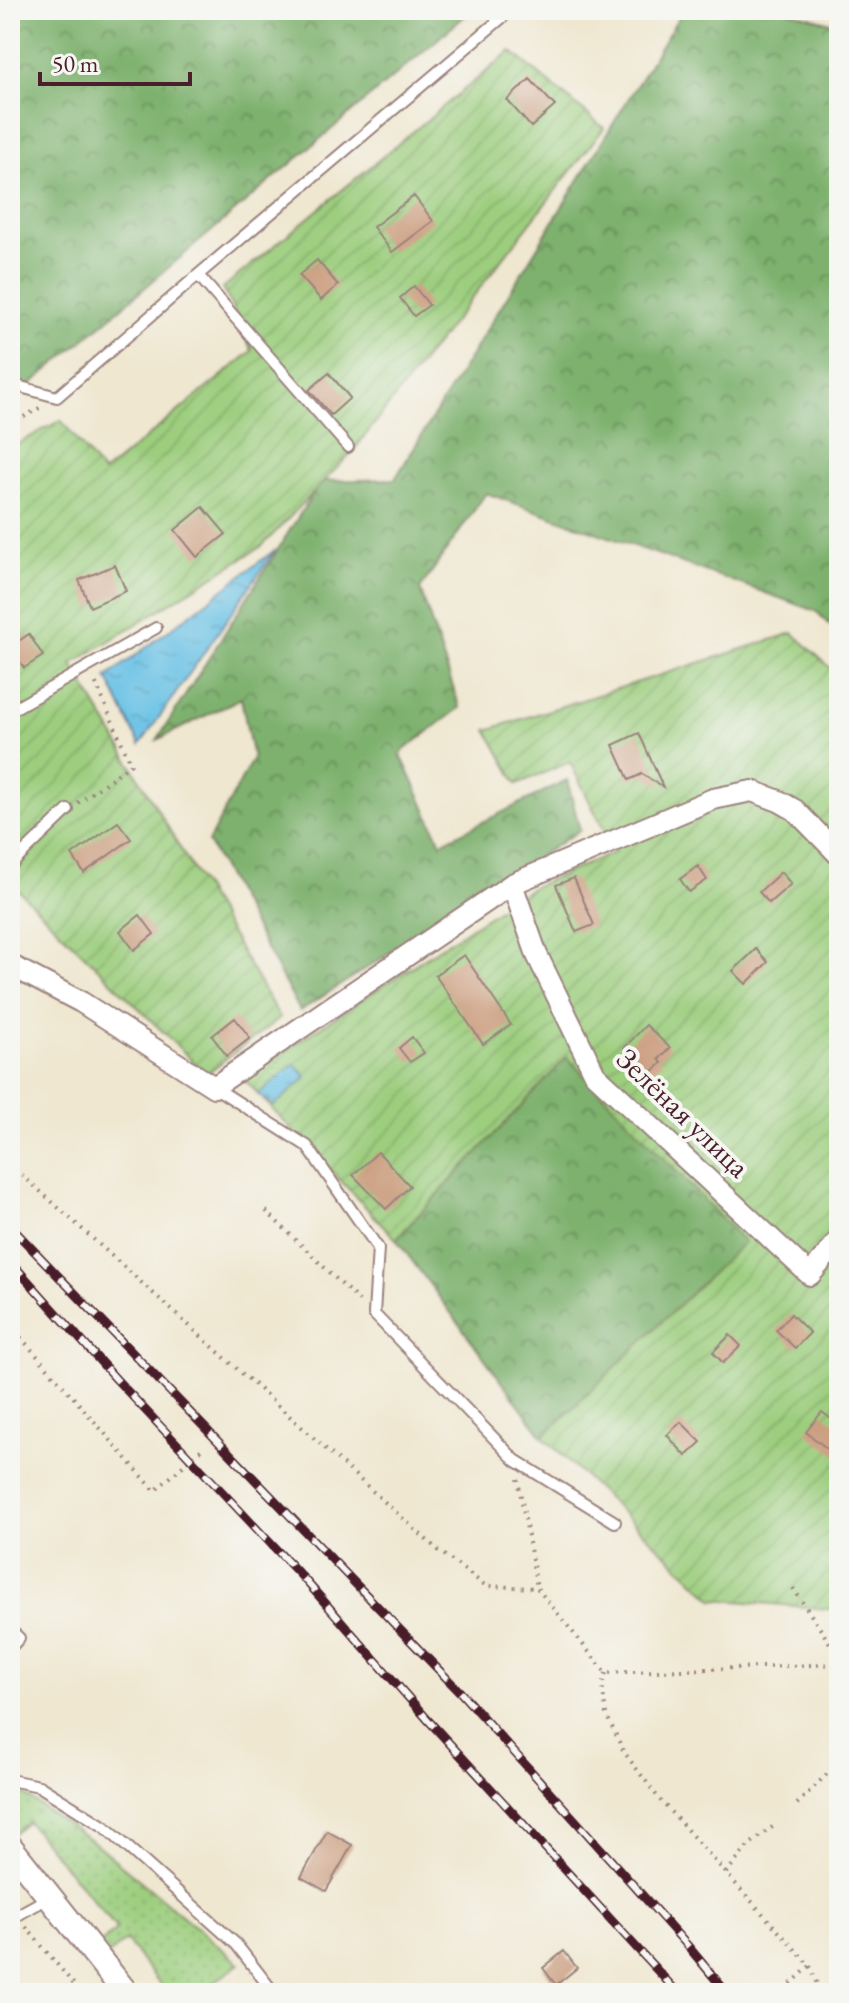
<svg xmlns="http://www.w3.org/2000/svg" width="849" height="2003" font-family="'EB Garamond',serif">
<defs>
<pattern id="grass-dots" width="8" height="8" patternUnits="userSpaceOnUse" patternTransform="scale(2)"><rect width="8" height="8" fill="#9cce7e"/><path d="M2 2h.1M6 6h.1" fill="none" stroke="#88b06d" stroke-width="1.8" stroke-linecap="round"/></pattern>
<pattern id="forest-crowns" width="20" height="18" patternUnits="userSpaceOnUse" patternTransform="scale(2)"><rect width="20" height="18" fill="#7db16d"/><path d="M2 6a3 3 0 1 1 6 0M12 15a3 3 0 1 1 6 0" fill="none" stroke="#688f5a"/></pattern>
<pattern id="garden-furrows" width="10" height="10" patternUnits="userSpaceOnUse" patternTransform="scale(2)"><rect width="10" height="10" fill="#9cce7e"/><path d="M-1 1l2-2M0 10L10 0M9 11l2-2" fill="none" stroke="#88b06d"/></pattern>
<pattern id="water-ripples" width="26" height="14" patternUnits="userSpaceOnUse" patternTransform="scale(2)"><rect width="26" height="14" fill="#67c1e5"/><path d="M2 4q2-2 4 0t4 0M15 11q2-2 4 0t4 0" fill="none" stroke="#5ba5c5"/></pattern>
</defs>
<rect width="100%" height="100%" fill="#f6f6f2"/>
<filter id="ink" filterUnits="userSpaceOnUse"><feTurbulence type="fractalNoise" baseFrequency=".0125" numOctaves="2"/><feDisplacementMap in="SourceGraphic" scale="16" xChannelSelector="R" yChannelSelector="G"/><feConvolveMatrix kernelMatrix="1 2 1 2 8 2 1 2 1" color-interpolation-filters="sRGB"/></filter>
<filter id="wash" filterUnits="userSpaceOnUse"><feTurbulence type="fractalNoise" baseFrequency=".006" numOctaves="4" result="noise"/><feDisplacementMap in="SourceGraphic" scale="32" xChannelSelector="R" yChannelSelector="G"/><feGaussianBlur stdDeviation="1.8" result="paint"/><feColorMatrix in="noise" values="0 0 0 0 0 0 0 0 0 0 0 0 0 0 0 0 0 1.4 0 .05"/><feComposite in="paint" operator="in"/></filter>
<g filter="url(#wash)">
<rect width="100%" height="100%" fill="#efe7d0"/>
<path fill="url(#grass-dots)" stroke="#737654" stroke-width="2" d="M10 1785 95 1843 240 1964 198 1993H167L126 1940 101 1961 92 1951 117 1929 28 1822 14 1834 10 1827Z"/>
<path fill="url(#forest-crowns)" stroke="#64684c" stroke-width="2" d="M10 10H472L10 402Z
M683 10H785L839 25V634L816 611 486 493 420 589 460 708 400 753 441 843 567 780 580 830 300 1011 208 842 253 758 241 698 157 740 321 481 395 479Z
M567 1057 745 1242 543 1437 396 1239Z"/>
<path fill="url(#garden-furrows)" stroke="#737654" stroke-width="2" d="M511 51 604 128 353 451 262 546 72 664 280 1018 206 1074 10 882V448L61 420 103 473 252 351 223 288Z
M793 633 839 676V1610L713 1599 543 1437 744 1242 567 1057 396 1239 243 1078 531 888 615 852 570 762 517 784 487 730Z"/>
<path fill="url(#water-ripples)" stroke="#587088" stroke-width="2" d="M275 550 140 745 107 677Z
M294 1064 307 1077 274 1106 258 1095Z"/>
<g id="blocks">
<path fill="#cc9f81" d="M530 79 555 106 531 127 507 100Z
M414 196 433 221 392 252 373 227Z
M317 260 338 285 321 300 299 275Z
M414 286 429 305 414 316 400 298Z
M329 373 350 398 331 415 309 390Z
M203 507 226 534 197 557 175 530Z
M115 565 126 591 90 607 79 580Z
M29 634 43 656 24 668 10 647Z
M639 733 663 787 642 774 629 780 613 745Z
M118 822 131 839 84 873 72 855Z
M698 866 707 880 689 892 680 879Z
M781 872 791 884 769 903 759 892Z
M574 878 594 925 576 932 556 885Z
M140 915 154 934 134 950 120 931Z
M756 949 768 962 746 984 733 971Z
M464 955 511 1025 483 1044 435 975Z
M235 1018 250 1038 227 1056 212 1036Z
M646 1025 670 1048 659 1059 662 1063 650 1074 624 1048Z
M412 1037 424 1053 410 1062 399 1048Z
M378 1152 410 1186 386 1209 353 1175Z
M791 1314 810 1333 795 1348 776 1330Z
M730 1335 741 1346 723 1363 713 1352Z
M822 1412 839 1425V1458L806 1432Z
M681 1422 701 1442 686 1456 667 1435Z
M327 1831 352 1845 326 1891 301 1877Z
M564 1951 577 1968 556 1985 543 1968Z"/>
</g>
</g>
<g filter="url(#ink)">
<use href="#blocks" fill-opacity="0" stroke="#9c837e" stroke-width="2"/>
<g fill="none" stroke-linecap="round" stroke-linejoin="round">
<defs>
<path id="service" d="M198 275 348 447
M10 384 57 397 198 275 511 10
M10 711 156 628
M10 866 68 810
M214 1087 307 1146 378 1248 374 1314 515 1460 615 1522
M10 1630 19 1638 10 1648
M10 1780 39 1786 105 1827 236 1944 274 1993
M10 1921C21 1911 35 1907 48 1897"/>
<path id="minor" d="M512 884 537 955 595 1074 810 1275 839 1240
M10 965 81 1002 214 1087 512 884 713 799 752 791 779 801 795 810 839 855"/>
<path id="tertiary" d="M10 1847 126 1993"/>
</defs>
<use href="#service" stroke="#9c837e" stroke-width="14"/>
<use href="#minor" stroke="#9c837e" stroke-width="24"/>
<use href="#tertiary" stroke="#9c837e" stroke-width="28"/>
<path stroke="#9c837e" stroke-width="4" stroke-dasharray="2 6" stroke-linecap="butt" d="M10 425 41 407
M78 803 131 764 94 679
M10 1164 439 1551 486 1586 537 1588 606 1673 839 1664
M266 1211 360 1302
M10 1325 155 1491 205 1446
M518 1479 537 1588
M793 1588 839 1657
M606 1673 602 1685 606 1714 624 1752 660 1800 810 1966 781 1993
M797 1804 839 1762
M726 1873 749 1845 775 1825
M26 1927 81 1993
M810 1966 821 1993"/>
<use href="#service" stroke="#fff" stroke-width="10"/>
<use href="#minor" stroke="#fff" stroke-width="20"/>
<use href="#tertiary" stroke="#fff" stroke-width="24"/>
<defs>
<path id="rail" d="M10 1226 461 1693 687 1945 727 1993
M10 1261 116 1379 305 1580 428 1720 678 1993"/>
</defs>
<use href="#rail" stroke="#4a1f2b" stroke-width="9"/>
<use href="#rail" stroke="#f6f6f2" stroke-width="6" stroke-dasharray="18" stroke-linecap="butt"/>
</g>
</g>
<g text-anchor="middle" stroke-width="8" stroke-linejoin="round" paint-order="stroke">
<g font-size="30" fill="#4a1f2b" stroke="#f6f6f2">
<text transform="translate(683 1113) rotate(44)" y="10">Зелёная улица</text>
</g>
</g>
<rect width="849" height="2003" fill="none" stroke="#f6f6f2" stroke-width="40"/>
<path d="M40 72v12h150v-12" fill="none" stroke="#4a1f2b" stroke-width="4"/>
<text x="52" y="72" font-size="24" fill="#4a1f2b" stroke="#f6f6f2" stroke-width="6" paint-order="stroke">50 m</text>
</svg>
